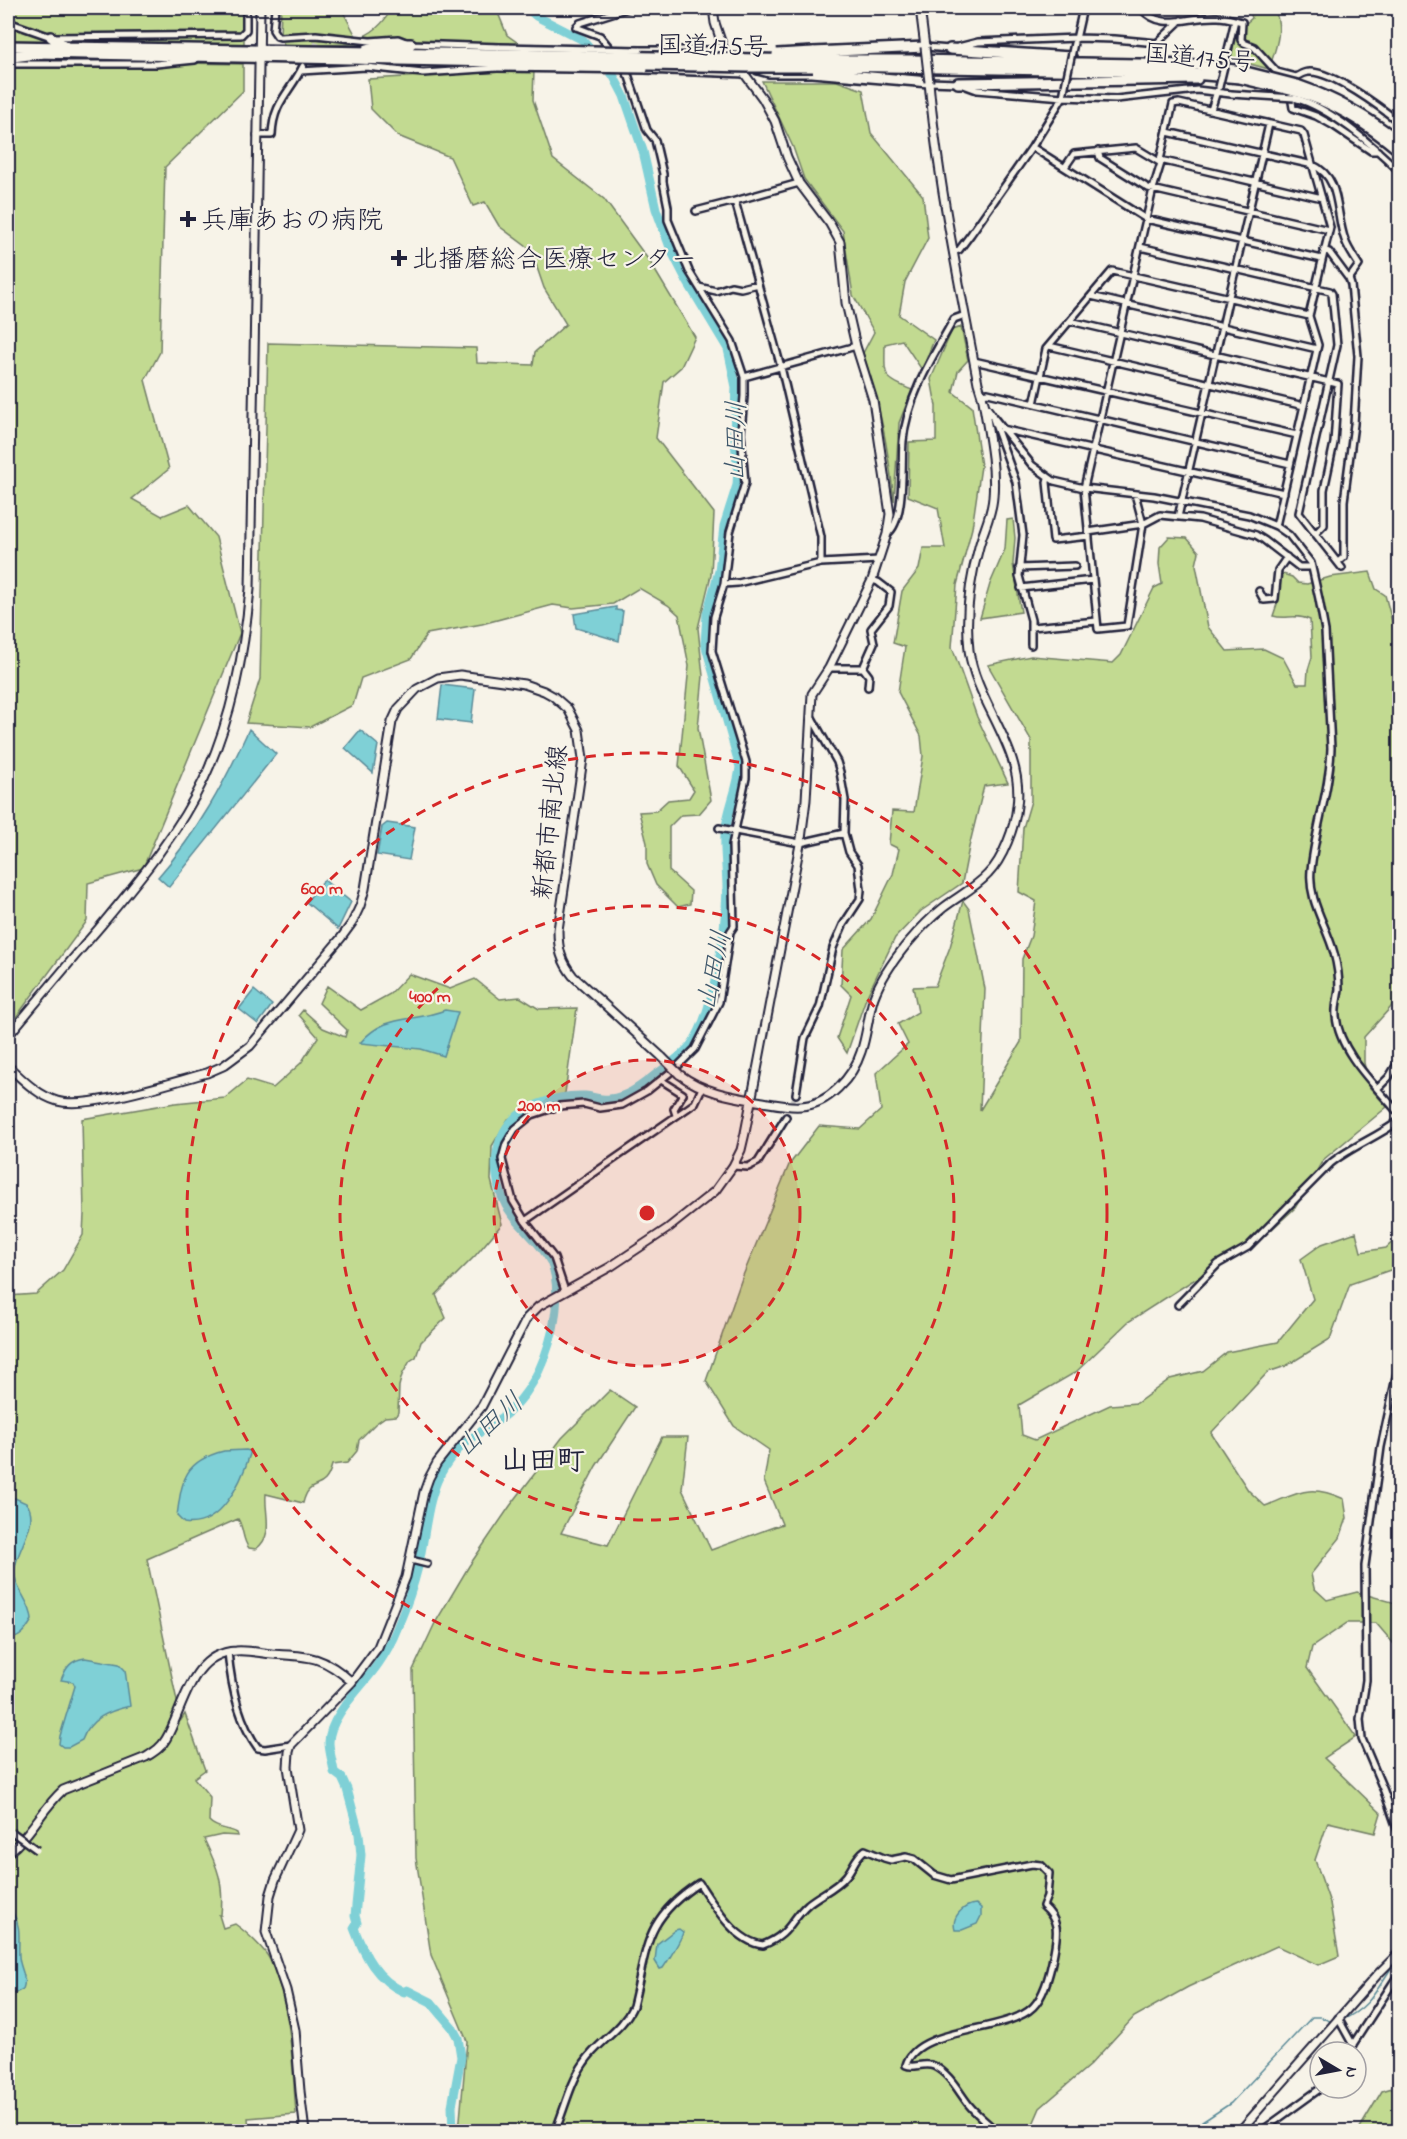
<svg xmlns="http://www.w3.org/2000/svg" width="1407" height="2139" font-family="'Indie Flower','Klee One',sans-serif">
<rect width="100%" height="100%" fill="#f7f3e8"/>
<filter id="ink" filterUnits="userSpaceOnUse"><feTurbulence type="fractalNoise" baseFrequency=".0167" numOctaves="2"/><feDisplacementMap in="SourceGraphic" scale="12" xChannelSelector="R" yChannelSelector="G"/><feConvolveMatrix kernelMatrix="1 2 1 2 8 2 1 2 1" color-interpolation-filters="sRGB"/></filter>
<g filter="url(#ink)">
<path fill="#c2da91" stroke="#727e66" stroke-width="1.5" d="M8 8H244V45L8 42Z
M281 8H341L357 38C374 34 384 23 392 8H496L507 35 521 45 393 43 285 46 280 37Z
M1249 8H1274C1284 29 1276 48 1269 69L1231 59 1236 32 1252 18Z
M8 60 243 64V91L165 167 160 352 145 380 169 469 132 499 162 516 189 505 216 537 240 633 143 868 88 883 87 921 8 1028Z
M534 70 533 100 553 159 604 199 650 262 695 337 681 367 664 382 656 438 714 513 711 575 698 628 703 676 698 728 711 800 699 814 681 815 669 827V871L691 891 690 904 678 907 656 885 647 864V843L639 812 656 811 668 800 689 798 694 790 679 766 689 666 679 615 668 605 639 588 613 604 573 608 553 605 482 624 427 634 411 659 361 678 353 705 310 727 246 723 260 679 268 343 476 348 477 363 533 365 535 352 566 324 544 288 531 250 499 226 485 202 473 206 450 157 398 136 371 109 368 79Z
M762 81H837L863 90 871 133 923 196 928 238 905 282 899 315 934 340 922 370 902 340 885 344C885 376 881 378 912 390L899 423 894 501C888 447 880 405 863 353L874 332 853 295 843 231 804 179 793 147Z
M961 327 968 360 958 371 953 392 972 407 981 466 972 528 957 585 952 647 977 717 1008 783 984 786 969 847 962 883 921 911 895 938 866 998 847 1053 837 1038 851 995 841 985 843 950 871 919 893 874 899 849 889 844 892 811 914 812 923 756 921 736 898 692 905 647 893 643 902 591 919 569 923 548H945L938 508 908 496 909 442 936 441V406L931 379 952 330Z
M1013 519 1015 538 1013 564 1021 612 980 618 990 584 1005 549 1007 520Z
M1169 537 1187 538 1199 552 1196 565 1208 627 1227 651 1264 649 1283 658 1297 684H1307L1308 670 1312 657 1310 620C1294 613 1287 620 1273 616L1277 604 1280 573 1292 577 1298 583 1307 584 1330 577 1370 572 1376 589 1385 595 1394 629 1393 718 1400 727 1399 989 1391 1007 1364 1037V1063L1370 1088 1387 1107 1323 1160 1295 1208 1250 1249 1192 1281 1128 1322 1076 1372 1019 1405 1022 1435 1035 1440 1110 1405 1137 1403 1170 1379 1203 1371 1227 1352 1278 1342 1313 1299 1301 1259 1322 1244 1356 1232 1361 1252 1386 1248 1399 1236V1267L1350 1284 1330 1339 1286 1366 1268 1372 1211 1433 1248 1490 1265 1506C1299 1493 1308 1483 1344 1499L1347 1518 1340 1538 1311 1574 1314 1588 1327 1600 1357 1592 1399 1604V1650L1376 1623H1347L1312 1647 1307 1668 1356 1737 1324 1758 1381 1813 1375 1833 1328 1822 1315 1860 1330 1903 1339 1956 1318 1965 1277 1946 1188 1987 1134 2017 1090 2065 1040 2108 1030 2131H459L467 2041 431 1955 416 1858 413 1670 435 1623 469 1566 510 1506 562 1438 610 1390 635 1407 596 1466 561 1533 608 1545 662 1437H688L682 1489 711 1550 782 1524 764 1481 769 1450 734 1426 706 1381 742 1278 789 1165 819 1126 860 1129 881 1110 876 1073 908 1044 898 1024 918 1012 913 987 935 986 950 947 963 901 969 909 985 989 980 1110 1021 1042 1022 959 1031 936 1036 901 1019 892 1023 828 1031 801V740L988 665 1031 656 1113 663 1121 655 1154 588 1162 584 1159 564 1160 547Z
M409 974 450 989 475 979 500 999 520 997 539 1009 577 1008 565 1093 508 1119 492 1146 491 1180 502 1224 475 1256 436 1295 446 1318 421 1342 416 1357 410 1361 402 1375 399 1386 398 1412 396 1416 385 1417 375 1424 359 1440 357 1451 347 1463 332 1465C324 1496 310 1475 303 1503L266 1494C264 1513 275 1535 256 1549L249 1548C242 1540 244 1528 238 1519L147 1559 181 1720 185 1714 205 1770 194 1778 210 1797 209 1821C216 1829 227 1828 237 1833L238 1836 222 1835 204 1839C218 1868 224 1883 221 1915H219L223 1928 235 1924C245 1931 265 1949 270 1960 292 2008 292 2062 296 2114L248 2118 249 2131 8 2132V1296L36 1294 63 1270 83 1235 84 1214 82 1119 175 1103 225 1098 247 1080 273 1088 301 1063 318 1037 299 1015 303 1010 323 1028 345 1037 347 1030 319 1003 327 986 361 1010 390 994Z
M1399 2086V2131H1358L1382 2091Z"/>
<path fill="#7fd0d6" stroke="#5a8a98" stroke-width="1.5" d="M616 607V610L623 611 619 641 576 628 574 614Z
M442 685 475 689 471 723 438 719Z
M249 729 276 754 169 887 158 877C198 832 224 784 249 729Z
M360 730 378 745 373 773 345 748Z
M387 823 415 827 409 860 377 855 382 827Z
M324 880 351 902 338 929 306 902Z
M254 990 272 1005 258 1024 239 1009Z
M445 1010 458 1012 444 1056 421 1049 360 1043C385 1013 412 1023 445 1010Z
M224 1451 246 1450 250 1451V1454C241 1483 220 1529 184 1523L177 1516C182 1479 184 1461 224 1451Z
M8 1498H15L26 1503C41 1520 17 1549 15 1568 12 1588 31 1600 32 1620 26 1630 20 1640 8 1638Z
M85 1658 119 1664 125 1670 130 1706C109 1711 90 1718 82 1740L69 1747H63L59 1744 60 1736 75 1686 73 1682 61 1680C66 1667 71 1660 85 1658Z
M976 1904 981 1908V1916L977 1924 962 1930H955C951 1917 963 1905 976 1904Z
M8 1911 13 1913C22 1928 18 1939 19 1956 19 1967 28 1977 23 1989L8 1997Z
M675 1930 679 1929 683 1932C682 1938 668 1961 663 1968L660 1969 655 1961 657 1944Z"/>
<g fill="none" stroke-linecap="round" stroke-linejoin="round">
<path stroke="#5a8a98" stroke-width="1.5" d="M1342 2020C1374 2006 1378 1984 1398 1959
M1187 2132 1231 2103 1312 2017H1320L1332 2022"/>
<path stroke="#7fd0d6" stroke-width="9" d="M453 2132 452 2106 461 2057 458 2038 452 2027 431 2002 407 1990 404 1992C377 1980 364 1955 354 1928L357 1923 355 1916 361 1855 359 1834 347 1789 342 1778 334 1772C333 1763 329 1752 329 1742 329 1716 364 1685 378 1664 386 1653 393 1639 398 1626 406 1607 413 1587 418 1567 426 1534 426 1495 445 1466 459 1443 480 1433 501 1418 530 1397 545 1363 553 1329 557 1308 560 1282 551 1262 542 1243 524 1231 512 1214 495 1193 491 1156 504 1132 518 1106 557 1095 585 1096 594 1097 602 1100 610 1099 629 1097 643 1084 658 1073 669 1065 683 1055 691 1045 714 1016 726 927 727 889 727 871 724 852 725 834 727 810 738 790 740 767L705 643 707 614 719 571 724 526 737 485 738 469 734 434 736 387 728 349 687 281 671 250 656 209 643 151 624 96 613 75 583 40 536 16 527 8"/>
<path stroke="#ccc9c5" stroke-width="5" stroke-dasharray="5 2.5" stroke-linecap="butt" d="M311 53 318 41
M1382 145 1395 128
M786 1117 796 1094"/>
<defs>
<path id="minor" d="M275 8 273 30 277 36 280 37 316 35 370 41 398 39 411 44 500 47
M1141 8C1161 33 1190 15 1218 17 1226 17 1234 20 1242 22L1241 40 1244 43 1254 47 1277 72 1296 77C1300 75 1304 72 1309 72 1331 70 1383 109 1400 123
M8 22 51 37 241 35 246 30V8
M576 27 600 36 613 52
M576 27 580 23 628 8
M1076 39 1083 8
M925 47 950 49 978 42 1077 38 1115 39 1157 43 1181 20
M640 50H724
M1227 54 1235 20
M8 64H156L195 60
M623 68 629 77 647 130 655 140 663 174V182L668 207V220L689 271 732 341 744 377V396L741 433 745 483 730 532 724 584 738 583 821 563 879 560
M645 70 745 74
M301 71 366 67 423 73 497 68
M929 82 958 83 977 90 1063 97 1116 99 1197 90 1231 94
M1291 96 1293 108 1316 116 1334 126 1371 151H1378
M1294 98C1330 107 1374 146 1400 172
M1211 110 1217 91
M1167 132 1313 165C1342 178 1335 214 1345 240 1348 249 1354 257 1359 265L1349 279
M257 135H272C273 102 290 93 303 66
M1032 147 1146 219 1322 259
M1098 151 1100 158 1148 188 1329 230
M1160 160 1322 198
M1065 167 1074 154 1136 148 1161 163
M799 183 735 201 781 367 821 537V563
M696 211 735 201
M1140 247 1330 291 1332 294 1337 345 1299 513 1342 568
M1324 250 1329 252 1349 279 1351 285 1358 356 1354 424 1344 501V557L1338 562
M953 252 959 250 971 234 1032 147 1063 97 1065 86
M699 287 716 291 731 286 741 288 758 284
M1091 296 1317 349
M1070 321 1338 384 1334 443 1324 490V525L1315 534
M1049 346 1304 406
M974 361 1297 435
M744 377 856 346
M982 394 988 393 1290 464
M1034 404 1046 349 1112 271 1309 316
M991 414 1032 465 1054 481 1084 488 1154 496 1249 515 1276 526 1289 535 1311 563 1319 599 1325 631 1331 748C1330 789 1315 829 1311 870 1308 901 1326 924 1334 953 1337 964 1339 978 1339 989 1338 998 1335 1007 1336 1016 1339 1053 1377 1087 1400 1115
M993 419 1016 482 1023 535 1019 576 1031 620V645
M1002 429 1284 493
M1048 478 1047 482 1053 540 1089 536
M1135 494 1143 524 1127 626 1098 629 1084 488 1153 189 1161 163 1160 160 1173 104 1179 103 1301 131 1304 135 1330 227 1309 316 1318 345 1276 526
M1178 517 1269 124
M1088 532 1143 524 1160 515 1200 519 1256 535 1264 540 1299 567H1312
M887 534C906 521 901 463 903 441 907 397 933 356 954 319L965 315
M1019 568 1075 566
M1021 588 1093 580
M1259 591 1264 600 1275 599 1278 570 1287 557
M1032 627 1097 621
M829 668H863
M868 687 869 676 863 668 874 643 871 629 889 606 891 592 878 582 872 580
M719 828 800 843 844 833
M661 1080 683 1094 674 1109 676 1115
M1378 1088 1389 1077 1400 1059
M796 1094 805 1038 820 1007 833 948 843 925 860 899 861 890 858 865 849 852 844 833 845 800 840 772 837 762 811 716
M733 1166 748 1167 758 1162 786 1117
M525 1221 695 1103 702 1088
M565 1291 554 1258 525 1221 513 1201 502 1159 506 1144 515 1129 532 1115 559 1106 584 1104 600 1108 622 1105 647 1091 677 1067 695 1049 719 1002 730 932 734 926 732 845 746 778V762L712 651 714 617 724 584
M1178 1305 1218 1264 1248 1247 1331 1163C1352 1146 1378 1137 1400 1120
M1400 1359 1381 1447 1365 1566 1366 1680 1360 1719 1362 1739 1384 1791 1400 1837
M411 1560 427 1564
M228 1652C231 1685 238 1721 258 1748L265 1749 291 1745
M1338 2018 1353 2045
M1348 2052 1400 1972
M555 2132C565 2108 570 2083 584 2063 598 2041 622 2031 633 2006 648 1947 643 1920 699 1883 713 1904 735 1942 763 1945 791 1934 789 1921 808 1904 820 1894 835 1889 846 1876 853 1868 855 1857 865 1850L884 1858 891 1860 906 1857 914 1859 934 1875 951 1880 1032 1864 1041 1865 1049 1873 1047 1896 1043 1906C1059 1920 1058 1931 1054 1952 1051 1969 1045 1995 1033 2007 1006 2034 917 2026 906 2065 914 2069 923 2062 934 2066 950 2074 958 2091 969 2105 977 2115 988 2123 997 2132
M1260 2132 1321 2088"/>
<path id="tertiary" d="M920 8 925 47
M929 82C938 183 959 282 978 383L985 406 991 414
M8 1036C38 1000 68 964 99 928 138 881 178 834 204 779 232 718 244 655 250 589L260 8
M8 1066C22 1079 37 1095 57 1101 89 1110 172 1082 207 1073L223 1066 250 1046 341 938 352 923 360 906 365 889 392 722 398 709 417 689 438 678 460 675 524 684 544 691 553 696 568 709 579 730 583 759 558 930C558 949 561 961 573 976L662 1057
M679 1074C704 1093 733 1097 763 1102 775 1104 788 1107 801 1106 828 1105 853 1077 861 1052 867 1035 868 1015 874 997 881 978 893 961 906 945 917 932 929 919 943 908 957 897 975 888 988 874 1003 859 1015 827 1017 806 1025 749 976 704 969 650 965 614 969 582 979 547 983 531 992 515 993 497 996 463 987 428 982 394
M8 1853C30 1836 42 1809 63 1790L146 1757C154 1752 161 1748 166 1739 184 1708 190 1653 236 1651 248 1650 260 1653 272 1654 310 1656 323 1656 352 1682
M305 2132 300 2091 295 2030 286 1990 266 1932 270 1896 275 1880 298 1830 288 1767 289 1752 291 1745 352 1682 378 1647 406 1577 424 1492 429 1478 437 1463 482 1406 527 1318 539 1306 610 1267 667 1229 715 1191 733 1166 741 1150 745 1133 801 839 806 800 812 694 829 668 872 580 887 534 890 514 873 400 856 346 846 303 840 242 830 224 799 183 787 157 775 121 763 99 741 69 724 50 715 23 713 8
M1239 2132 1378 1974 1400 1952"/>
<path id="trunk" d="M51 37 67 47
M8 46 499 54
M367 49 386 44H411
M950 49 1071 57
M813 52 925 47
M36 53 499 62
M813 60H911L1197 65 1242 71
M813 67 833 66 1170 72 1240 78
M758 69 769 72H812L929 82
M958 83 1197 79
M1297 85C1335 98 1368 117 1400 142
M1295 91C1334 102 1369 125 1400 151"/>
<path id="motorway" d="M8 57 41 53"/>
</defs>
<use href="#minor" stroke="#22223b" stroke-width="10"/>
<use href="#tertiary" stroke="#22223b" stroke-width="11"/>
<use href="#trunk" stroke="#22223b" stroke-width="14"/>
<use href="#motorway" stroke="#22223b" stroke-width="15"/>
<use href="#minor" stroke="#f7f3e8" stroke-width="5"/>
<use href="#tertiary" stroke="#f7f3e8" stroke-width="7"/>
<use href="#trunk" stroke="#f7f3e8" stroke-width="9"/>
<use href="#motorway" stroke="#f7f3e8" stroke-width="10"/>
<defs>
<path id="minor-bridge" d="M500 47 640 50
M497 68 645 70
M1065 86 1074 43
M1219 87 1227 54
M1231 94 1294 98
M12 1832 37 1850"/>
<path id="tertiary-bridge" d="M925 47 929 82
M662 1057 679 1074"/>
<path id="trunk-bridge" d="M499 54 813 60
M777 54 813 52
M499 62 749 67H813
M1242 71 1297 85
M1240 78 1295 91"/>
</defs>
<use href="#minor-bridge" stroke="#22223b" stroke-width="10" stroke-linecap="butt"/>
<use href="#tertiary-bridge" stroke="#22223b" stroke-width="11" stroke-linecap="butt"/>
<use href="#trunk-bridge" stroke="#22223b" stroke-width="14" stroke-linecap="butt"/>
<use href="#minor-bridge" stroke="#f7f3e8" stroke-width="5"/>
<use href="#tertiary-bridge" stroke="#f7f3e8" stroke-width="7"/>
<use href="#trunk-bridge" stroke="#f7f3e8" stroke-width="9"/>
</g>
</g>
<circle cx="647" cy="1213" r="153" fill="#d62828" fill-opacity=".12"/>
<g fill="none" stroke="#d62828" stroke-width="3" stroke-dasharray="10 8">
<circle cx="647" cy="1213" r="153"/>
<circle cx="647" cy="1213" r="307"/>
<circle cx="647" cy="1213" r="460"/>
</g>
<g fill="#22223b" stroke="#f7f3e8" stroke-width="2">
<path d="M185 210h6v6h6v6h-6v6h-6v-6h-6v-6h6z"/>
<path d="M396 249h6v6h6v6h-6v6h-6v-6h-6v-6h6z"/>
</g>
<g text-anchor="middle" stroke-width="4.5" stroke-linejoin="round" paint-order="stroke">
<g font-size="26" fill="#22223b" stroke="#f7f3e8">
<text transform="translate(713 45) rotate(1)" y="9">国道175号</text>
<text transform="translate(1200 57) rotate(5)" y="9">国道175号</text>
<text transform="translate(549 822) rotate(-84)" y="9">新都市南北線</text>
</g>
<g font-size="26" fill="#22223b" stroke="#f7f3e8" text-anchor="start">
<text x="201" y="228">兵庫あおの病院</text>
<text x="412" y="267">北播磨総合医療センター</text>
</g>
<g font-size="27" font-style="italic" fill="#3e566a" stroke="#f7f3e8">
<text transform="translate(735 441) rotate(-89)" y="9">山田川</text>
<text transform="translate(713 970) rotate(-78)" y="9">山田川</text>
<text transform="translate(489 1424) rotate(-42)" y="9">山田川</text>
</g>
<g font-size="28" font-weight="bold" fill="#22223b" stroke="#f7f3e8">
<text x="543" y="1469">山田町</text>
</g>
</g>
<circle cx="647" cy="1213" r="9" fill="#d62828" stroke="#f7f3e8" stroke-width="3"/>
<g font-size="18" text-anchor="middle" font-weight="bold" fill="#d62828" stroke="#f7f3e8" stroke-width="4.5" stroke-linejoin="round" paint-order="stroke">
<text x="322" y="894">600 m</text>
<text x="430" y="1002">400 m</text>
<text x="539" y="1111">200 m</text>
</g>
<rect width="1407" height="2139" fill="none" stroke="#f7f3e8" stroke-width="30"/>
<rect x="15" y="15" width="1377" height="2109" fill="none" stroke="#22223b" stroke-width="2" filter="url(#ink)"/>
<g transform="translate(1338 2070) rotate(100)"><circle r="28" fill="#f7f3e8" stroke="#a29fa3" stroke-width="1.5"/>
<path d="M0-4.5L10 22L0 15L-10 22Z" fill="#22223b"/>
<text y="-9" font-size="16" font-weight="bold" text-anchor="middle" fill="#22223b">N</text>
</g>
</svg>
